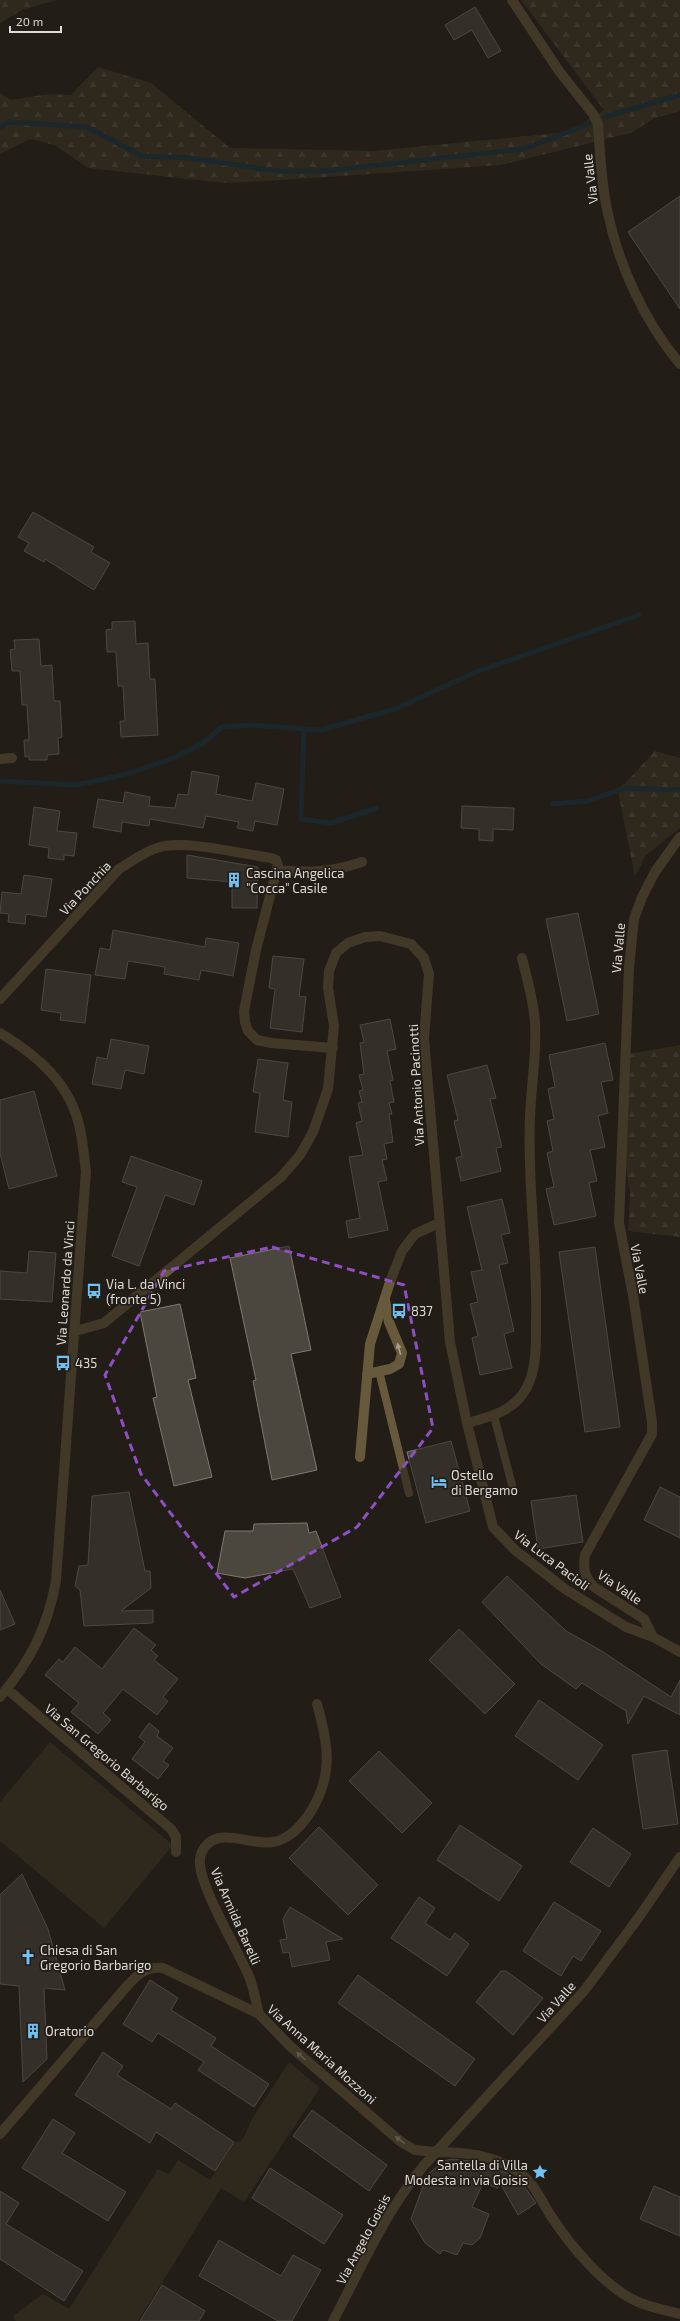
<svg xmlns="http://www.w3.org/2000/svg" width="680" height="2321" font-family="'Exo 2',sans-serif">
<defs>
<pattern id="forest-firs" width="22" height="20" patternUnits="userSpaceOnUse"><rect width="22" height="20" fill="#3d3625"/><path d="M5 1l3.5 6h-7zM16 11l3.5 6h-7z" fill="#595244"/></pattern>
</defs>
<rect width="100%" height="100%" fill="#221e17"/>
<path fill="url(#forest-firs)" d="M0 0H57L24 9 0 23Z
M521 0H680V111L653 119 631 133 501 165 267 181 225 183 88 168 55 145 30 139 0 154V93L11 100 49 94 71 95 98 67 151 83 230 148 374 151 569 132 604 110Z
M655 751 680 758V828L645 856 635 877 618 791Z
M680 1045V1237L628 1231 630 1195 624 1153 629 1054Z"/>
<path fill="#3d3625" d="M50 1742 173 1845 104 1928 0 1841V1802Z
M289 2062 320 2088 244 2202 221 2188 138 2321H16L13 2316 43 2294 69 2309 158 2169 169 2174 178 2160 210 2180 235 2142 241 2141 244 2137 252 2119Z"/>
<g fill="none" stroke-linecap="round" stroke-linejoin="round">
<path stroke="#163345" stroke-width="5" d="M605 117 680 95
M0 127 9 122 87 127 142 156 190 158 278 171H325L524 149 591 123
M304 729 301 819 331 823 377 808
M0 781 77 785 127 774 174 758 202 744 222 727 249 725 321 730 395 709 476 672 639 615
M553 804 588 801 625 788 680 790"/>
</g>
<path fill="#4b473f" stroke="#7e7970" d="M475 7 501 51 488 58 472 30 454 40 445 25Z
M680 196V309L628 232Z
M33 512 94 547 91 552 110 563 94 590 45 559 44 562 24 551 29 543 18 537Z
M135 621 136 644 148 643 150 679H155L158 735 121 737 120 721H125L123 686H118L116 652H107L106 630 112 629V622Z
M39 639 41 666 52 665 54 701H60L62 737 58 738 59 754 47 755V760H29V756L25 757 24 740H29L27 705H22L20 671H12L10 650 15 649 14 640Z
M192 771 219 776 216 794 252 801 256 783 284 789 277 825 255 821 253 831 237 828 239 822 206 816 203 828 150 819 149 826 122 822 121 832 93 827 98 799 123 803 125 792 150 797 149 806 175 808 178 794 188 795Z
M462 806 514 808 513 830 493 829V841L479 840V829L461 828Z
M34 807 60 811 57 831 77 833 74 856 64 855V860L48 858 49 848 29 845Z
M187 855 258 867 257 908H232V882L187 878Z
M24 875 52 879 46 917 26 914 25 924 8 922 9 914 0 913 2 892 21 894Z
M578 913 599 1014 567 1021 546 919Z
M113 930 205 947 206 938 239 943 233 976 201 970 199 980 164 974 165 967 128 961 125 979 95 975 100 948 110 950Z
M273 956 304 959 299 996 306 997 302 1032 270 1028 275 989 269 988Z
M46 969 91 975 85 1023 60 1020 61 1013 41 1010Z
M390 1019 396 1049 387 1051 393 1080 390 1081 394 1102 389 1103 392 1114H389L393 1142 384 1144 387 1159 382 1160 387 1180 378 1182 388 1230 349 1238 346 1221 360 1218 349 1157 363 1155 356 1123 362 1121 358 1103 362 1102 359 1091 363 1090 359 1075 364 1074 360 1043 364 1042 360 1025Z
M111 1039 149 1046 144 1074 125 1070 121 1089 92 1084 97 1057 107 1059Z
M605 1043 613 1080 601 1082 608 1113 598 1116 605 1147 590 1150 597 1181 589 1183 596 1216 554 1225 546 1189 554 1187 547 1153 553 1151 547 1121 554 1119 548 1089 555 1087 549 1055Z
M258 1059 288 1063 283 1100 292 1102 288 1137 255 1132 260 1093 253 1092Z
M487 1065 496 1098 490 1099 502 1147 496 1148 501 1171 461 1181 456 1158 462 1156 454 1121 458 1120 447 1075Z
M34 1091 57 1176 9 1189 0 1153V1100Z
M131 1156 202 1181 194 1205 165 1195 139 1266 112 1256 137 1187 122 1182Z
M502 1199 510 1233 501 1235 508 1263 499 1265 514 1331 504 1334 512 1368 480 1375 472 1338 478 1336 470 1304 478 1302 471 1272 482 1270 467 1207Z
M289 1246 311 1350 291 1354 317 1470 272 1480 253 1381 256 1380 230 1258Z
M595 1247 620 1427 585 1432 559 1252Z
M29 1251 56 1253 52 1302 0 1299V1271L27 1273Z
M180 1304 196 1378 188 1380 212 1477 174 1486 153 1398 157 1397 140 1312Z
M451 1441 470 1511 426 1523 407 1452Z
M660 1487 680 1497V1538L644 1520Z
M129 1492 145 1571H150L151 1588 121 1611 153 1610V1623L84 1626 80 1590 75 1586 79 1566 88 1565 92 1496Z
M576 1495 583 1542 538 1549 531 1501Z
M307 1523 309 1533 316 1531 341 1597 310 1608 293 1569 245 1578 217 1573 225 1531H253L254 1524Z
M507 1576 566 1631 600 1650 671 1697 680 1680V1715L644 1696 628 1724 626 1711 582 1683 576 1689 541 1664 482 1602Z
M0 1590 15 1624 0 1630Z
M134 1628 156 1645 151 1650 158 1656 154 1660 178 1679 163 1697 168 1701 157 1715 123 1689 103 1713 111 1720 98 1734 71 1712 79 1703 45 1675 59 1659 63 1662 75 1647 102 1669Z
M459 1629 515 1684 485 1714 429 1660Z
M539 1700 603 1745 578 1780 515 1736Z
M149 1723 159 1731 157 1736 173 1748 163 1761 169 1765 158 1779 132 1759 145 1742 139 1737Z
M667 1750 678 1824 643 1829 632 1755Z
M379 1751 432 1803 402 1833 349 1781Z
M460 1825 522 1866 499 1901 437 1860Z
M319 1827 378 1885 348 1915 289 1858Z
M593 1828 631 1854 609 1887 570 1862Z
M22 1874 48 1929 65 1990 44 1988 47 2059 23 2082 19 1986 0 1984V1895Z
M419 1897 435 1908 425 1923 450 1940 455 1933 469 1944 447 1976 391 1938Z
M554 1902 601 1931 581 1961 573 1956 561 1976 523 1951Z
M290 1907 343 1939 326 1942 330 1960 292 1967 289 1952 283 1953 280 1940 287 1939 283 1919Z
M501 1971H506L543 1998 513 2035 476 2002Z
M358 1975 475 2059 455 2086 338 2003Z
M150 1980 178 1998 171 2010 216 2038 211 2046 269 2084 254 2107 198 2070 204 2062 158 2033 152 2042 123 2024Z
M103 2052 123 2066 117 2075 171 2109 175 2103 234 2142 215 2171 156 2132 150 2143 75 2095Z
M312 2110 387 2165 369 2191 293 2136Z
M53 2119 75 2133 62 2153 126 2192 108 2221 22 2168Z
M452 2159 478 2162 507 2173 521 2182 536 2203 518 2215 500 2183 498 2188 483 2183 472 2207 489 2214 480 2238 472 2245 463 2243 457 2255 443 2250 440 2254 425 2243 411 2219 427 2175 444 2161Z
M270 2168 343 2215 324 2244 252 2198Z
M654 2186 680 2197V2236L640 2219Z
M0 2191 19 2203 6 2224 83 2271 64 2301 0 2259Z
M219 2240 281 2276 293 2255 321 2270 292 2321H278L199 2276Z
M162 2285 205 2311 199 2321H140Z"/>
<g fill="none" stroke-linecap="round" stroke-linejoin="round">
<path stroke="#67593b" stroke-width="8" d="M379 1371 409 1493
M494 1416 512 1485"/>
<path stroke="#67593b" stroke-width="10" d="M512 0 559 71 593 114 598 124C600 152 601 181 607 209 618 264 644 321 680 364
M0 759 12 758
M278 870C308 873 333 872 362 862
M0 999 119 869C132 861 145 851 160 847 187 840 242 854 271 858L276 860 278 865 256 950 244 1011 245 1022 248 1031 257 1040 271 1043 333 1048
M0 1033C37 1055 71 1084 80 1129 83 1143 84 1157 86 1171L56 1581C47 1629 31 1660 0 1697
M76 1331 104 1323 281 1177 300 1155 313 1132 328 1089 334 1026 328 988 329 971 336 953 348 943 365 937 380 936 411 944 424 958 429 974 424 1038 450 1342 467 1423 493 1527 515 1550 565 1589 626 1627 653 1637 680 1652
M367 1374 390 1369 399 1364 402 1353 389 1322 385 1300
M467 1423C490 1417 515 1411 527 1387 537 1368 536 1343 536 1322 538 1253 527 1185 530 1117 531 1085 537 1055 535 1023 534 1002 527 979 522 958
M360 1457 370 1344 390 1282 402 1251 415 1234 439 1223
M653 1637 644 1619 594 1587C584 1577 583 1568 585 1555L652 1434V1422L633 1295 619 1223 629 967 634 919 642 897 655 872 680 837
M7 1689 171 1829 176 1837V1852
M259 2014C256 2002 254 1990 250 1979 239 1951 197 1884 200 1859 201 1849 209 1840 219 1838 236 1835 255 1845 273 1842 288 1840 299 1828 308 1816 334 1777 329 1746 317 1704
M0 2134 127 1986C138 1974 146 1966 163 1968L259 2014 291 2047 401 2142 415 2150 436 2152 584 1991 639 1917 680 1857
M333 2321C364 2263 390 2200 436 2152 466 2152 494 2155 520 2173 534 2183 542 2202 551 2216 570 2245 603 2285 634 2300 647 2307 665 2310 680 2314"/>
</g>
<defs><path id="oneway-solid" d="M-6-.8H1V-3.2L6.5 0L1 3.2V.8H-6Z"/></defs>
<g fill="#a8a191">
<use href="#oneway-solid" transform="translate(399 1349) rotate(-106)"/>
<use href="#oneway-solid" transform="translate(301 2056) rotate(-138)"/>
<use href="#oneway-solid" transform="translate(400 2140) rotate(-143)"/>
</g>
<path d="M0 0H680V2321H0ZM272 1247 404 1285 433 1428 357 1527 234 1597 141 1474 105 1375 164 1271Z" fill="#221e17" fill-opacity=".55" fill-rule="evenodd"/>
<path fill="none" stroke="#8f4fc4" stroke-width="3" stroke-dasharray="8 5" stroke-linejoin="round" d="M272 1247 404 1285 433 1428 357 1527 234 1597 141 1474 105 1375 164 1271Z"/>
<defs>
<symbol id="building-bare" viewBox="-9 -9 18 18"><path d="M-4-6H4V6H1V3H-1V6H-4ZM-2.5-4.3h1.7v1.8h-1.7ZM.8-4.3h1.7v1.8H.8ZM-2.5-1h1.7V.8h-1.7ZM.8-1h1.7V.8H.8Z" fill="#70c2f4" stroke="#221e17" stroke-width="2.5" paint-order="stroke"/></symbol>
<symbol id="bus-bare" viewBox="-9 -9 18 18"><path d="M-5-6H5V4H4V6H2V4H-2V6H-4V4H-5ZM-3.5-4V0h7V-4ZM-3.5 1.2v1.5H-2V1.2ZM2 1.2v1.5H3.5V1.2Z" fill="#70c2f4" stroke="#221e17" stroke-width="2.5" paint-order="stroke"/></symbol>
<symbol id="hotel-bare" viewBox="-9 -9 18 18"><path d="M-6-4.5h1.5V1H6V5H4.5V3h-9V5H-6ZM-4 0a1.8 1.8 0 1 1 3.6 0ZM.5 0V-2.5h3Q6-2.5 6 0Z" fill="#70c2f4" stroke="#221e17" stroke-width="2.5" paint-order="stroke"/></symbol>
<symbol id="church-bare" viewBox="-9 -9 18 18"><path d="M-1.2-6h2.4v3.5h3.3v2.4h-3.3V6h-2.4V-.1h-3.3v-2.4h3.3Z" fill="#70c2f4" stroke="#221e17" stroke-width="2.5" paint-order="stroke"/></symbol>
<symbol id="sight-bare" viewBox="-9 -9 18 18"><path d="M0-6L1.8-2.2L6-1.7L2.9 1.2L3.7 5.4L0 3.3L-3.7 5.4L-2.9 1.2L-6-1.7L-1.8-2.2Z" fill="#70c2f4" stroke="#221e17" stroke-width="2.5" paint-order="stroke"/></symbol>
</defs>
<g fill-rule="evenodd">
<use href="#building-bare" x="223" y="869" width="22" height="22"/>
<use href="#bus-bare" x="83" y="1280" width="22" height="22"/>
<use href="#bus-bare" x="388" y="1300" width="22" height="22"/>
<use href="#bus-bare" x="52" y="1352" width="22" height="22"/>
<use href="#hotel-bare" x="428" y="1471" width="22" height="22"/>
<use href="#church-bare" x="17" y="1946" width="22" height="22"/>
<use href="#building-bare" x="22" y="2020" width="22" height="22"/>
<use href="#sight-bare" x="529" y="2161" width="22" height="22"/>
</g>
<g text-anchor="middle" stroke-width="3.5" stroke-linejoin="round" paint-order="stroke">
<g font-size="13" fill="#dedcd7" stroke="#221e17">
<text transform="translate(590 179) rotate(-97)" y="5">Via Valle</text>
<text transform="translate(85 888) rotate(-47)" y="5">Via Ponchia</text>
<text transform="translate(618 948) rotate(-85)" y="5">Via Valle</text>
<text transform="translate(416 1085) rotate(-93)" y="5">Via Antonio Pacinotti</text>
<text transform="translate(640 1269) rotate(79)" y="5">Via Valle</text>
<text transform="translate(65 1283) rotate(-86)" y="5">Via Leonardo da Vinci</text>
<text transform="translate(552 1560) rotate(37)" y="5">Via Luca Pacioli</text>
<text transform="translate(620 1587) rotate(34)" y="5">Via Valle</text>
<text transform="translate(107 1757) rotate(40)" y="5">Via San Gregorio Barbarigo</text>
<text transform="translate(236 1916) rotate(66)" y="5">Via Armida Barelli</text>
<text transform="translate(556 2002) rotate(-48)" y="5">Via Valle</text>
<text transform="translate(322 2054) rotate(42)" y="5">Via Anna Maria Mozzoni</text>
<text transform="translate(363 2239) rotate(-62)" y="5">Via Angelo Goisis</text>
</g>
<g font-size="13" fill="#dedcd7" stroke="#221e17" text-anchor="start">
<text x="246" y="878">Cascina Angelica<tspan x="246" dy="15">"Cocca" Casile</tspan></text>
<text x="106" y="1289">Via L. da Vinci<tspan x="106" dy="15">(fronte 5)</tspan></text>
<text x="411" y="1316">837</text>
<text x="75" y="1368">435</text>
<text x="451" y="1480">Ostello<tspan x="451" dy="15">di Bergamo</tspan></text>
<text x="40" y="1955">Chiesa di San<tspan x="40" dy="15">Gregorio Barbarigo</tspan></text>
<text x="45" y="2036">Oratorio</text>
<text x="528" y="2170" text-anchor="end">Santella di Villa<tspan x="528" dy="15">Modesta in via Goisis</tspan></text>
</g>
</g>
<path d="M10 26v6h51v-6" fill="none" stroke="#dedcd7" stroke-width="2"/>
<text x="16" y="26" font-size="12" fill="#dedcd7" stroke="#221e17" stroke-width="3" paint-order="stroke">20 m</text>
</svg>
